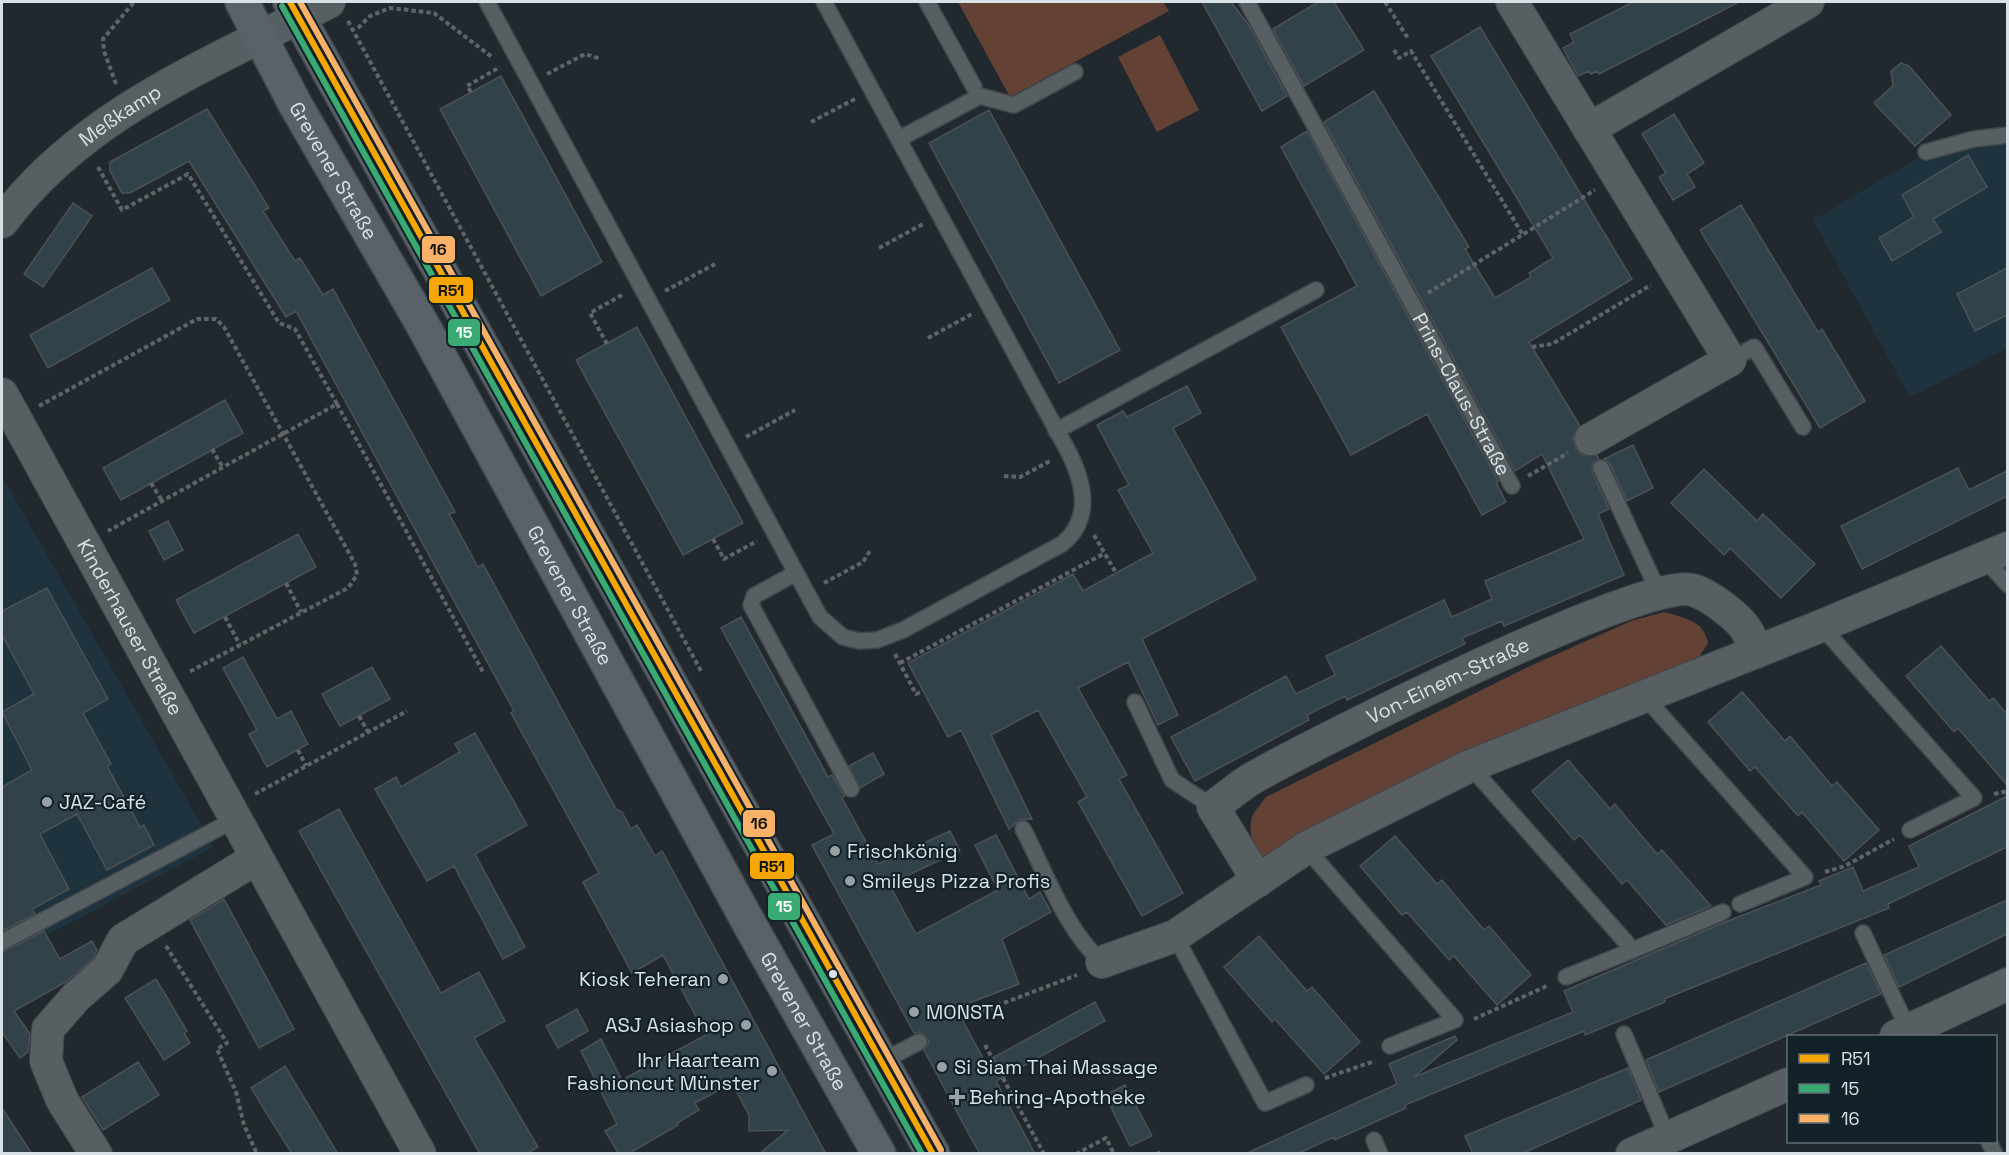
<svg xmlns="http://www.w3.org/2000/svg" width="2009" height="1155" font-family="'Space Grotesk',sans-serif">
<rect width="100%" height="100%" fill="#22292e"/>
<path fill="#1f333e" d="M1957 135 2007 136V348L1910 397 1813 220Z
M2 476 214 847 2 959Z"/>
<path fill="#634135" d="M958 2H1163L1169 11 1010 97Z
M1160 35 1199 110 1157 132 1118 57Z
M1664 612C1684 618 1704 620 1708 643L1699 657 1548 725 1267 860C1254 851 1247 834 1252 817 1254 811 1262 803 1266 797L1528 667 1631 621Z"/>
<path fill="#32424b" stroke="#4b5256" stroke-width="1.5" d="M1202 2H1231L1248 24 1287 96 1262 111Z
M1318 2H1334L1364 50 1304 86 1273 29Z
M1633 2H1739L1599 74 1597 71 1591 74 1589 71 1578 76 1563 48 1574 42 1570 34Z
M1480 27 1632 279 1529 342 1580 426 1573 438 1576 448 1582 455H1597L1599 459 1593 463 1592 472 1609 509 1598 514 1624 575 1504 626 1502 621 1462 638 1465 644 1347 700 1345 696 1307 715 1309 720 1195 781 1171 737 1286 676 1296 694 1335 675 1326 656 1444 600 1452 617 1492 599 1485 581 1584 539 1542 454 1515 471 1324 122 1374 91 1469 247 1465 249 1495 298 1531 277 1529 273 1553 258 1431 56Z
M1901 63 1909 66 1951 115 1915 146 1874 103 1893 86 1891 71Z
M501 76 602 262 541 296 440 109Z
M207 109 269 208 263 211 295 261 300 258 323 295 333 289 455 512 449 514 478 567 483 564 616 809 622 812 631 829 637 825 655 856 662 851 826 1154H759L788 1130 749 1131V1115L732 1083 695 1103 699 1110 677 1123 678 1125 628 1154H619L605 1131 617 1124 581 1051 601 1039 622 1080 706 1035 663 955 632 973 583 882 599 873 511 713 514 711 296 311 286 317 189 161 130 193H122L110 171V162Z
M989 110 1120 350 1059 383 929 143Z
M1674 114 1704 163 1687 174 1695 187 1673 200 1659 177 1666 173 1642 134Z
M1307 131 1498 481 1496 482 1506 502 1482 515 1427 414 1351 455 1281 327 1357 286 1281 147Z
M1968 155 1987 187 1933 219 1941 232 1892 261 1879 238 1914 217 1902 195Z
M73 203 92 216 43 287 24 274Z
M1741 205 1818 332 1822 329 1865 401 1820 428 1700 230Z
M152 268 170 300 48 368 30 335Z
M2007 268V315L1975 331 1957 294Z
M637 327 743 523 683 555 576 360Z
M1187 386 1201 413 1173 428 1256 579 1142 639 1178 715 1158 725 1128 662 1078 688 1127 775 1119 779 1183 893 1142 916 1078 802 1087 797 1038 710 991 735 1032 819 1019 820 1009 829 961 730 948 737 908 663 1073 574 1083 591 1153 553 1118 490 1129 485 1097 425 1123 411 1127 417Z
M225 400 243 433 121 500 103 468Z
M1633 445 1653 488 1627 501 1610 464 1604 459Z
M1958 468 1969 490 2007 471V496L1862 569 1841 526Z
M1704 469 1757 521 1763 514 1815 564 1781 598 1730 548 1724 555 1671 503Z
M168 521 183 550 164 560 149 531Z
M298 534 316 567 194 633 176 600Z
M47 588 108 699 83 713 111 764 107 766 140 827 144 825 154 845 107 870 77 814 40 834 69 889 32 909 35 914 2 931V787L32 770 2 712 34 694 2 635V611Z
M741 617 828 777 832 775 845 796 842 798 878 864 950 831 960 851 889 884 916 934 998 890 975 845 996 835 1029 899 1040 892 1051 912 1002 939 1019 984 956 1008 985 1062 1095 1002 1105 1021 996 1081 1035 1154H980L959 1116 924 1050 929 1043 927 1037 920 1032 914 1033 812 845 834 834 721 628Z
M1941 646 1989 701 1993 698 2007 714V785L1958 728 1954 732 1906 676Z
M243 657 277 719 291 711 308 744 267 767 249 734 257 730 223 668Z
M372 667 390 699 340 726 322 694Z
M1742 692 1785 741 1790 736 1832 786 1837 782 1879 830 1844 861 1802 812 1798 816 1755 767 1750 771 1708 722Z
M475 733 527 825 475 854 525 947 503 959 454 866 427 881 375 789 396 777 401 787 460 752 455 744Z
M873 753 884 774 860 788 849 766Z
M1568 760 1610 809 1615 804 1657 854 1662 850 1711 906 1666 925 1627 880 1622 884 1580 835 1574 840 1532 791Z
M2007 796V847L1888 904 1889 908 1664 999 1665 1002 1614 1023 1585 1035 1584 1031 1405 1105 1406 1108 1335 1140 1334 1137 1297 1154H1245L1397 1084 1389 1064 1455 1036 1457 1040 1414 1077 1573 1012 1564 991 1725 922 1821 885 1819 881 1853 867 1863 891 1919 867 1909 846Z
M339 809 441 993 479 972 505 1021 474 1038 538 1147 526 1154H480L299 831Z
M1395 836 1437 884 1442 880 1484 930 1489 926 1531 975 1497 1005 1454 956 1449 960 1407 912 1402 915 1360 866Z
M224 899 294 1029 259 1048 190 920Z
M2007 900V934L1899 987 1884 955Z
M44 931 60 959 92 941 97 950 93 959 66 982 14 1011 30 1034 28 1052 20 1058 2 1032V952Z
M1259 936 1307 991 1312 987 1360 1042 1324 1074 1275 1019 1272 1022 1224 967Z
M1866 963 1881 994 1659 1092 1646 1060Z
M156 979 187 1031 184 1033 190 1043 164 1060 125 998Z
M577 1009 588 1031 558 1048 546 1026Z
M138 1062 159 1095 103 1130 82 1097Z
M285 1066 303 1096 338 1154H292L251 1088Z
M1628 1068 1641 1100 1521 1154H1473L1465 1136Z
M1125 1085 1152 1136 1130 1146 1105 1095Z
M2 1108 32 1154H2Z"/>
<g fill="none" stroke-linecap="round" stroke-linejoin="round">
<defs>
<g id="lane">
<path d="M487 2 820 617 843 637 859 641 877 640 903 630 1062 544C1093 519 1084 482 1068 451L824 2"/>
<path d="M927 2 974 87"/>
<path id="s1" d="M1247 2 1512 486"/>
<path d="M899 139 980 96 1014 105 1075 72"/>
<path d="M1926 152 1974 139 2008 135"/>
<path d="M1730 360 1754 347 1803 427"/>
<path d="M1056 431 1316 290"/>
<path d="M1601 468 1660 595"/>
<path d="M1984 558 2008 585"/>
<path d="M796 573 754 596 751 605 851 789"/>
<path d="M1821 626 1974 798 1910 830"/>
<path d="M1643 695 1805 877 1740 904"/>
<path d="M1135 702 1172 780 1213 807"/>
<path d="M1470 766 1633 950 1723 912"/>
<path d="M1023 829C1045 871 1066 931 1102 962"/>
<path d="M1306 848 1455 1020 1390 1046"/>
<path d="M1863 933 1909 1031"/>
<path d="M1175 936 1265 1103 1306 1085"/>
<path d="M2 942 234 820"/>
<path d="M1566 977 1633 950"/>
<path d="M1624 1034 1668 1138"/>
<path d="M881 1062 919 1042"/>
<path d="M1374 1140 1380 1154"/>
<path d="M1989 1142 1995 1154"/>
</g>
<g id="street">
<path d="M1512 2 1730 360 1591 439"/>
<path d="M1589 129 1808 2"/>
<path id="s2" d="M2 222C84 112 211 64 329 2"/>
<path id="s3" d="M2 394 420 1154"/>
<path id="s4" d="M1258 881 1213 807C1226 798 1239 786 1253 778 1310 745 1647 575 1693 590 1709 595 1739 617 1747 631 1751 637 1753 645 1756 652"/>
<path d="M1102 962 1175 936 1306 848 1470 766 1821 626 2008 548"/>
<path d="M1896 1036 2008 984"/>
<path d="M96 1154 62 1100 46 1061 48 1029 76 997 107 970 123 940 255 859"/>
<path d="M1632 1154 1788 1084"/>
</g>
<g id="secondary">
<path id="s5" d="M242 2 295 104 420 320 751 927 879 1154"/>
<path d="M290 2 933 1154"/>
</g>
</defs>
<use href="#lane" stroke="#41474c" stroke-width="18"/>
<use href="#street" stroke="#41474c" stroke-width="34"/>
<use href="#secondary" stroke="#41474c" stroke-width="36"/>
<path stroke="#5e6467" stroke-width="4" stroke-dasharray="4.5 3" stroke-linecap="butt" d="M1385 2 1409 40
M348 21 701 671
M358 28 370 16 390 8 434 13 492 57
M1394 50 1399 58 1411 51 1523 235
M547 74 585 54 601 59
M116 84 104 51 103 39 134 2
M471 92 467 86 500 67
M811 122 855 99
M98 167 122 210 188 174 279 323 295 329 337 404 108 531
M879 248 923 224
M665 291 715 264
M1428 293 1595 190
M928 338 972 314
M607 344 590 313 622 295
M1532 347 1552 344 1651 285
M337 404 483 672
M39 406 197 319H216L224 327 355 564 357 575 348 588 189 672
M746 437 795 410
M212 449 223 468
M1004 476 1020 477 1050 461
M1528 476 1568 453
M151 483 162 501
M1094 535 1116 573
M713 539 724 559 757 541
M286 583 301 612
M824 583 863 562 871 549
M225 617 240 645
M895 654 916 694 923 691
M900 663 1105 553
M359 716 368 732
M298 750 306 766
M255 794 407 711
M1994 794 2008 791
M1825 872 1845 866 1894 839
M166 946 227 1043 217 1049 236 1092 244 1125 257 1154
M962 1019 1077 975
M1474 1019 1549 985
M985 1045 1044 1154
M1325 1078 1375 1061
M1076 1154 1106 1138 1114 1154
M1156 1154 1162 1152"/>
<use href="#lane" stroke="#585f62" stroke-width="15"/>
<use href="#street" stroke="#585f62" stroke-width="32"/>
<use href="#secondary" stroke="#586268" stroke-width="33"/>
<defs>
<path id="bus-1" d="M290 2 933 1154"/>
<path id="bus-2" d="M282 6 922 1154"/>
<path id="bus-3" d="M300 2 941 1150"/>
</defs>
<use href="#bus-1" stroke="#132129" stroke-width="10"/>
<use href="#bus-2" stroke="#132129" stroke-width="10"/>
<use href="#bus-3" stroke="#132129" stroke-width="10"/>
<use href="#bus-1" stroke="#f7a600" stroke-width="6"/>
<use href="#bus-2" stroke="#39ab72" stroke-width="6"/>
<use href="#bus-3" stroke="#f9b267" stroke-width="6"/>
</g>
<g fill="#98a1a6" stroke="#132129" stroke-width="2">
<circle cx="47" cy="802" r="6"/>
<circle cx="835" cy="851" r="6"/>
<circle cx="850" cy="881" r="6"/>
<circle cx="723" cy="979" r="6"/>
<circle cx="914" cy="1012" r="6"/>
<circle cx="746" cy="1025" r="6"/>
<circle cx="942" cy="1067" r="6"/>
<circle cx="772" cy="1071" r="6"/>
<path d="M954 1088h6v6h6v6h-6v6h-6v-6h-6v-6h6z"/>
</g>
<circle fill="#d8e1e6" stroke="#132129" stroke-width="2" cx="833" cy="974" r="5"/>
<g text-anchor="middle" stroke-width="4.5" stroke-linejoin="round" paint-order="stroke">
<g font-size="20" fill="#d8e1e6" stroke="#132129">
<text dy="7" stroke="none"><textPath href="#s2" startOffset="160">Meßkamp</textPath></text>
<text dy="7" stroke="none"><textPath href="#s5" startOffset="192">Grevener Straße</textPath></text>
<text dy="7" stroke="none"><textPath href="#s1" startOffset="447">Prins-Claus-Straße</textPath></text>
<text dy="7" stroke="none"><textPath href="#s5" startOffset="678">Grevener Straße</textPath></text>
<text dy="7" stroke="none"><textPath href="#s3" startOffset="266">Kinderhauser Straße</textPath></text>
<text dy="7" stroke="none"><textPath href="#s4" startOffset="354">Von-Einem-Straße</textPath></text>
<text dy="7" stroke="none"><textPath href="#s5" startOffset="1164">Grevener Straße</textPath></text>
</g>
<g font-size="20" fill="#d8e1e6" stroke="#132129" text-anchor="start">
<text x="59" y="809">JAZ-Café</text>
<text x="847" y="858">Frischkönig</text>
<text x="862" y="888">Smileys Pizza Profis</text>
<text x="711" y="986" text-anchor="end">Kiosk Teheran</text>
<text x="926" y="1019">MONSTA</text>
<text x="734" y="1032" text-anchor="end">ASJ Asiashop</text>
<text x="760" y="1067" text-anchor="end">Ihr Haarteam<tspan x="760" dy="23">Fashioncut Münster</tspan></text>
<text x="954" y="1074">Si Siam Thai Massage</text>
<text x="969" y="1104">Behring-Apotheke</text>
</g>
</g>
<g stroke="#132129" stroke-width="2">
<rect x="421" y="235" width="35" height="29" rx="6" fill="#f9b267"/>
<rect x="428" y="276" width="46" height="28" rx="6" fill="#f7a600"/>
<rect x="447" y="318" width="34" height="29" rx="6" fill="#39ab72"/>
<rect x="742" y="809" width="34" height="29" rx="6" fill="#f9b267"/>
<rect x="749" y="852" width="46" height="28" rx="6" fill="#f7a600"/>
<rect x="767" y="892" width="34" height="29" rx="6" fill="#39ab72"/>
</g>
<g font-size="16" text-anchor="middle" font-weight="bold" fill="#fff">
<text x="464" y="338">15</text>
<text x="784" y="912">15</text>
</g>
<g font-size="16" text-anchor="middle" font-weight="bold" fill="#111">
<text x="438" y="255">16</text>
<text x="451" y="296">R51</text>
<text x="759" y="829">16</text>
<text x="772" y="872">R51</text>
</g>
<rect width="2009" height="1155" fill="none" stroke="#d8e1e6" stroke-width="6"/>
<rect x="1787" y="1035" width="210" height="108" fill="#132129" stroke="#626e75" stroke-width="1.5"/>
<rect x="1799" y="1054" width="30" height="9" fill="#f7a600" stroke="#626e75" stroke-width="1.5"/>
<text x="1841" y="1065" font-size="18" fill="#d8e1e6">R51</text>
<rect x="1799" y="1084" width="30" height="9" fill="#39ab72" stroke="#626e75" stroke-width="1.5"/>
<text x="1841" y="1095" font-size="18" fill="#d8e1e6">15</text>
<rect x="1799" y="1114" width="30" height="9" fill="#f9b267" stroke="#626e75" stroke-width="1.5"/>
<text x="1841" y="1125" font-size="18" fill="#d8e1e6">16</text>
</svg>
